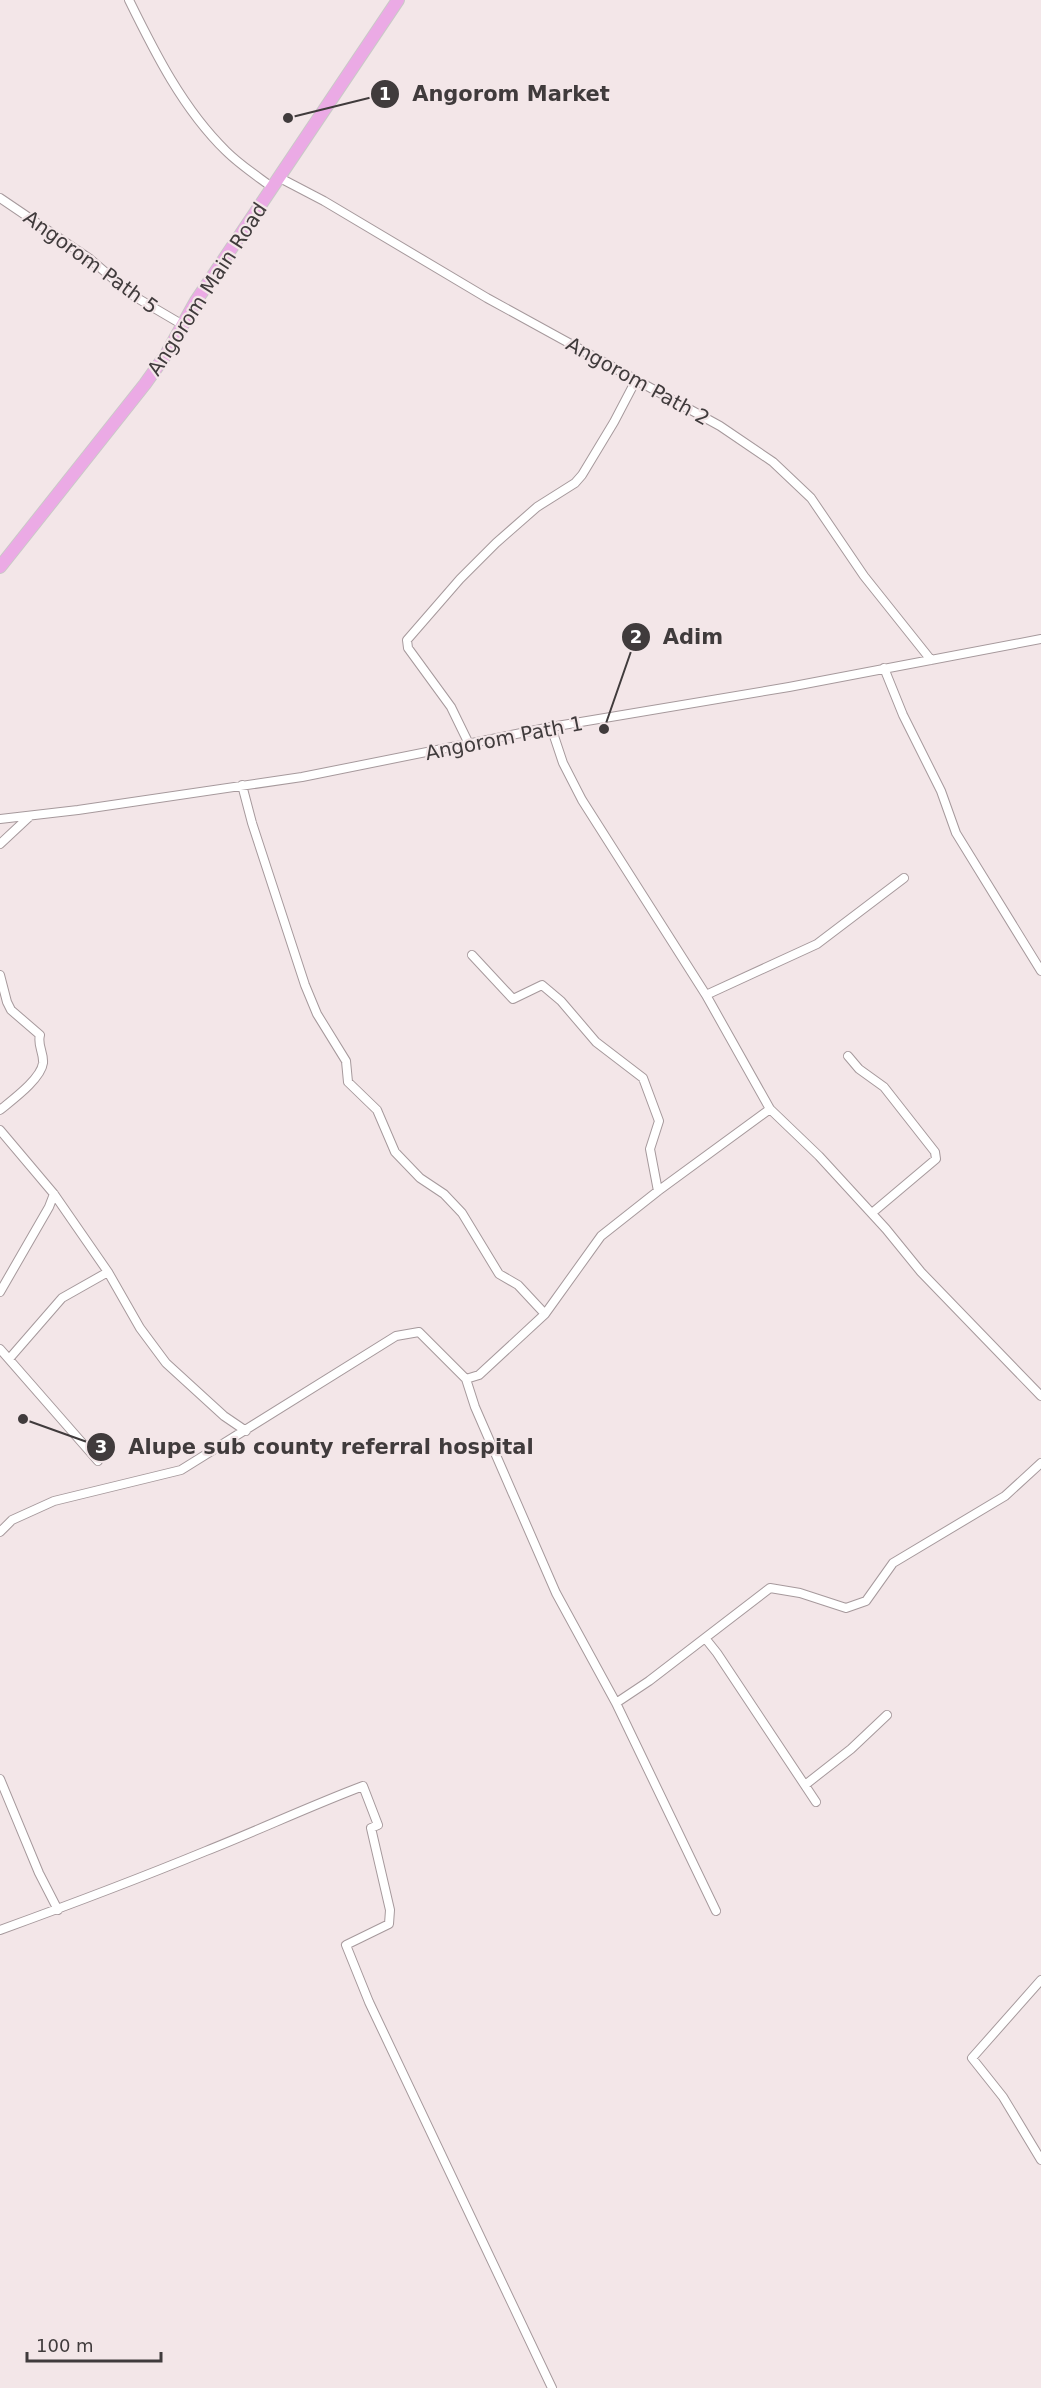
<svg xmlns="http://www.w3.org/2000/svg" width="1041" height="2388" font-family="'DejaVu Sans',sans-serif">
<rect width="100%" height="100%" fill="#f3e6e8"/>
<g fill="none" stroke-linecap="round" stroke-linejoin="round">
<defs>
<path id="minor" d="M129 0C155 53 183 109 226 151 240 165 257 176 273 188
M280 178 324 201 487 298 720 426 773 462 811 498 864 576 931 660
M0 198 90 259 132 295 183 325
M884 668 903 715 941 791 956 833 1041 971
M469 744 451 707 408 648 407 640 460 579 496 543 537 507 575 483 582 475 614 422 636 380
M242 785 252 823 305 985 317 1014 346 1061 348 1082 377 1110 395 1152 420 1178 444 1194 462 1213 499 1274 518 1285 545 1314
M0 819 78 810 302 777 551 727 789 687 1041 639
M0 844 30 816
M472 955 513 999 542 985 561 1001 596 1042 643 1078 659 1121 650 1149 658 1191
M0 975 7 1002 11 1010 40 1035C37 1045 44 1053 43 1063 41 1079 12 1100 0 1110
M706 995 817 944 904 878
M848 1056 859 1069 884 1087 935 1152 936 1159 872 1213
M770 1109 819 1156 886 1229 921 1272 1041 1396
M0 1130 54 1194 108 1272 140 1328 166 1363 224 1416 246 1431
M0 1292 49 1207 54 1194
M0 1349 98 1461
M9 1359 62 1298 108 1272
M466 1379 475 1407 556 1593 616 1703 716 1911
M0 1532 12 1520 54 1501 181 1470 396 1336 419 1332 466 1379 479 1375 545 1314 601 1236 658 1191 770 1109 706 995 582 800 563 763 551 727
M705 1638 717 1653 816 1802
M616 1703 649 1681 770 1588 800 1593 846 1608 866 1601 893 1563 1005 1496 1041 1463
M0 1779 39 1873 58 1910
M805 1785 851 1749 887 1715
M0 1930C69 1905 138 1879 206 1851 259 1830 310 1806 363 1786L378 1825 371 1828 390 1910 389 1924 346 1945 369 2002 552 2388
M1041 1980 972 2058 1003 2097 1041 2160"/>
<path id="highway" d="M0 567 145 384 167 353 196 301 398 0"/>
</defs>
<use href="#minor" stroke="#a6999c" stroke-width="10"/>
<use href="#highway" stroke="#cac8c8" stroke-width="14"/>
<use href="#minor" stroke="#fff" stroke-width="8"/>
<use href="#highway" stroke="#ebaae5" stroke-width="12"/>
</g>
<g text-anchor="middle" stroke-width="4.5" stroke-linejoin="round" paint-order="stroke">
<g font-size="20" fill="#403b3c" stroke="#f3e6e8">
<text transform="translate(91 262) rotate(36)" y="7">Angorom Path 5</text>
<text transform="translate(207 289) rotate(-57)" y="7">Angorom Main Road</text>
<text transform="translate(638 381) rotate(29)" y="7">Angorom Path 2</text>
<text transform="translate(504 738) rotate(-11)" y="7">Angorom Path 1</text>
</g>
</g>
<path fill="none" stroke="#403b3c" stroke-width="2" d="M288 118L385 94M604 729L636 637M23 1419L101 1447"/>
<g fill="#403b3c" stroke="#f3e6e8" stroke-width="2">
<circle cx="288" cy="118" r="6"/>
<circle cx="604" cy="729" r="6"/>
<circle cx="23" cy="1419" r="6"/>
<circle cx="385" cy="94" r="15"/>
<circle cx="636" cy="637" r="15"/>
<circle cx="101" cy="1447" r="15"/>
</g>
<g font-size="18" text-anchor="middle" font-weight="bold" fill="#fff">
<text x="385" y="100">1</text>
<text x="636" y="643">2</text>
<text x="101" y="1453">3</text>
</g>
<g font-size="21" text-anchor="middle" font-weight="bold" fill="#403b3c" stroke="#f3e6e8" stroke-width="4.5" stroke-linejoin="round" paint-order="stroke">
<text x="511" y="101">Angorom Market</text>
<text x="693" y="644">Adim</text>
<text x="331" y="1454">Alupe sub county referral hospital</text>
</g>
<path d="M27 2352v9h134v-9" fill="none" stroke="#403b3c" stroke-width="3"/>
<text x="36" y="2352" font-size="18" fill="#403b3c" stroke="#f3e6e8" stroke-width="4.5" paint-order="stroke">100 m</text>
</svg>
